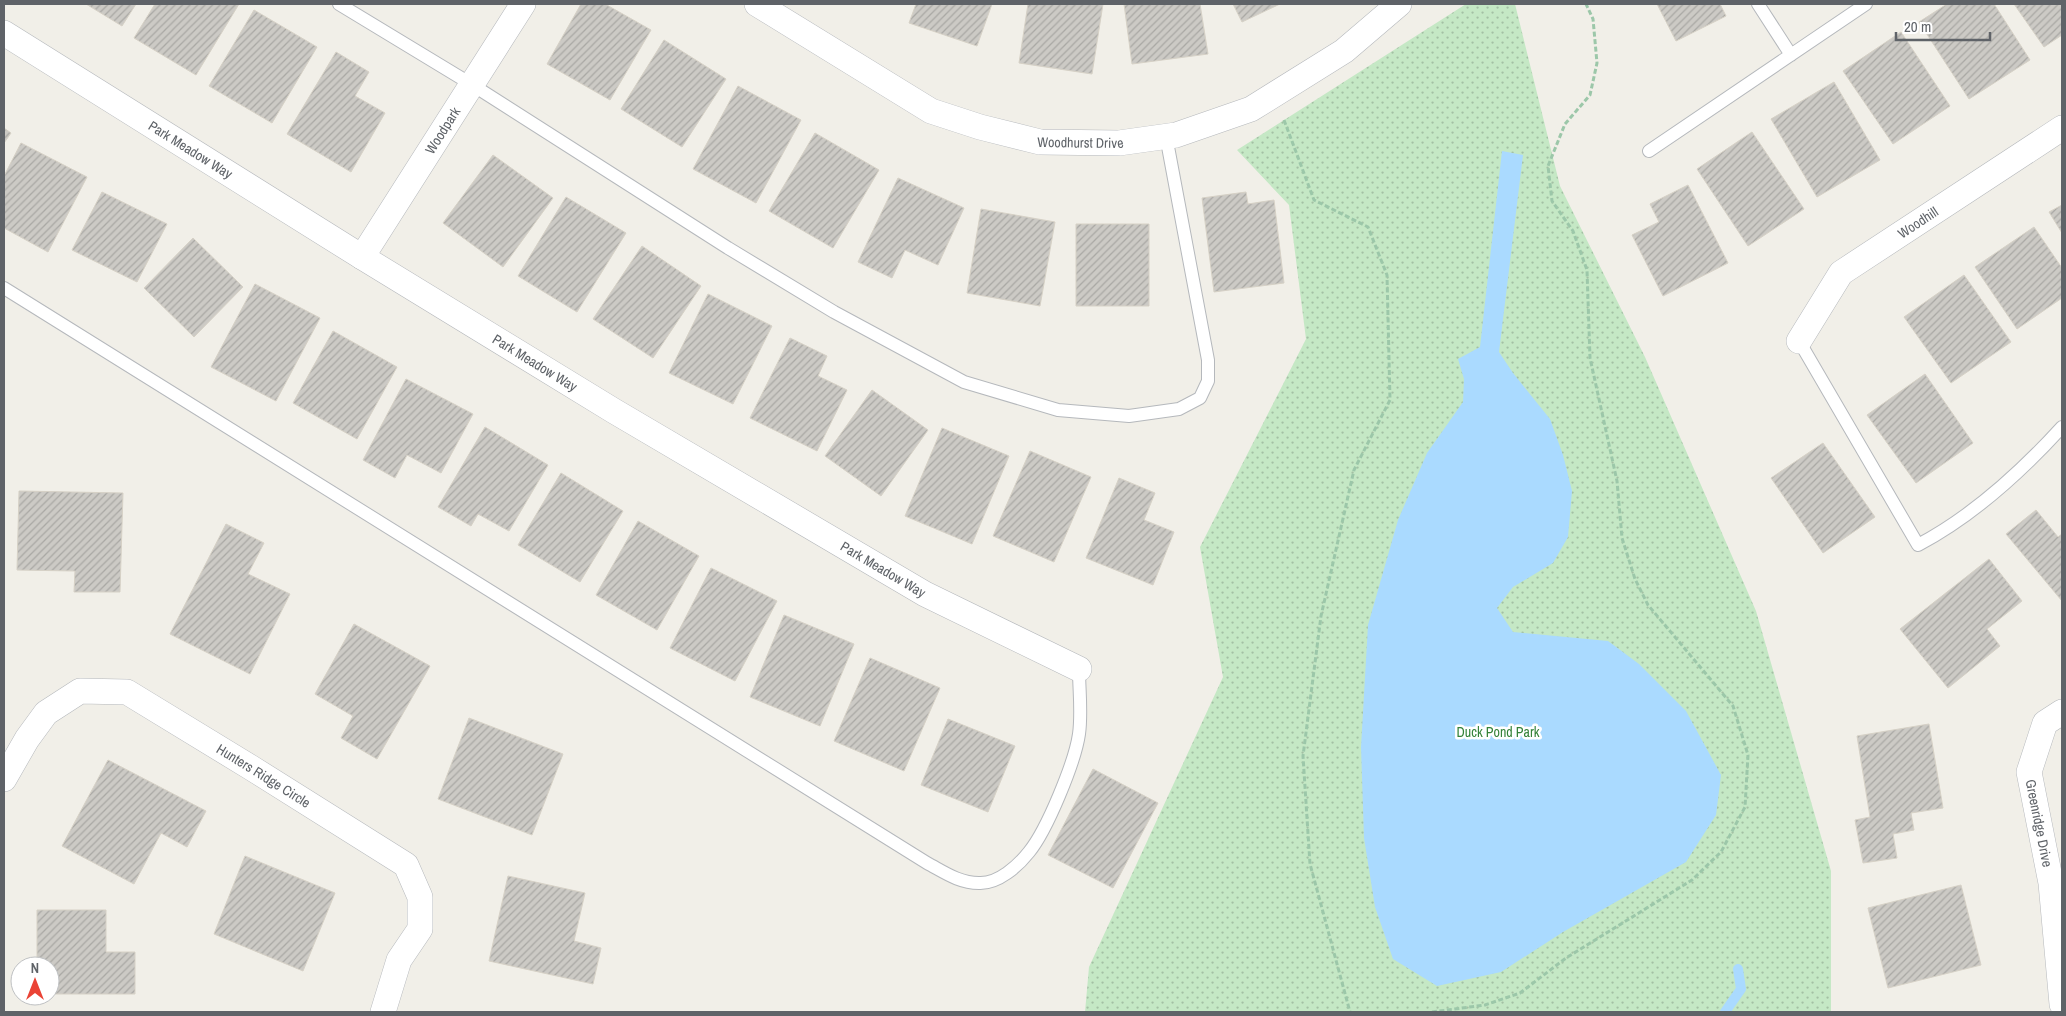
<svg xmlns="http://www.w3.org/2000/svg" width="2066" height="1016" font-family="'Archivo Narrow',sans-serif">
<defs>
<pattern id="park-dots" width="8" height="8" patternUnits="userSpaceOnUse" patternTransform="scale(1.25)"><rect width="8" height="8" fill="#c5e8c5"/><path d="M2 2h.1M6 6h.1" fill="none" stroke="#a3c0a4" stroke-width="1.8" stroke-linecap="round"/></pattern>
<pattern id="building-hatch" width="6" height="6" patternUnits="userSpaceOnUse" patternTransform="scale(1.25)"><rect width="6" height="6" fill="#cccac5"/><path d="M-1 1l2-2M0 6l6-6M5 7l2-2" fill="none" stroke="#a9a8a4"/></pattern>
</defs>
<rect width="100%" height="100%" fill="#f1efe8"/>
<path fill="url(#park-dots)" d="M1466 4H1515L1560 186 1645 357 1756 611 1831 871V1012H1085L1089 967 1223 677 1200 547 1306 339 1289 205 1237 150Z"/>
<path fill="#aadaff" d="M1502 151 1523 155 1499 352 1513 373 1550 419 1563 455 1572 491 1568 537 1553 563 1513 587 1497 608 1513 632 1608 641 1639 664 1686 711 1721 775 1716 815 1686 862 1563 932 1501 972 1437 986 1393 959 1375 907 1364 838 1361 747 1368 625 1398 520 1427 453 1463 402 1464 379 1458 359 1480 347Z"/>
<g fill="none" stroke-linecap="round" stroke-linejoin="round">
<path stroke="#aadaff" stroke-width="10" d="M1725 1012 1741 989 1738 969"/>
</g>
<path fill="url(#building-hatch)" stroke="#d6d1c6" d="M86 4H136L122 26Z
M155 4H239L196 75 134 38Z
M581 4H605L651 30 610 100 547 64Z
M916 4H992L977 46 909 23Z
M1028 4H1103L1092 74 1019 63Z
M1124 4H1200L1208 54 1132 64Z
M1233 4H1280L1242 22Z
M1657 4H1720L1726 16 1676 41Z
M1947 4H1994L2030 60 1969 99 1919 22Z
M2014 4H2062V35L2044 47Z
M254 10 317 47 272 123 209 86Z
M1901 32 1950 106 1893 144 1843 71Z
M664 40 726 79 682 147 621 109Z
M336 52 369 72 355 96 385 113 351 172 287 134Z
M1834 82 1880 160 1817 197 1771 119Z
M738 86 801 120 756 203 693 169Z
M4 128 11 133 4 143Z
M1752 132 1804 209 1748 246 1697 169Z
M815 133 879 170 833 248 769 211Z
M21 143 87 177 48 252 4 228V176Z
M493 155 553 198 503 267 443 223Z
M898 178 964 208 938 265 905 250 892 278 858 262Z
M1688 185 1728 263 1663 296 1632 235 1659 222 1650 204Z
M102 192 167 224 137 282 72 250Z
M1246 192 1248 204 1274 200 1284 283 1214 292 1202 198Z
M566 197 626 233 577 312 518 276Z
M2062 205V233L2049 212Z
M981 209 1055 222 1040 306 967 293Z
M1076 224H1149V306H1076Z
M2034 227 2062 268V298L2017 329 1975 267Z
M193 238 243 287 194 337 144 288Z
M642 246 701 286 653 358 593 319Z
M1964 275 2011 342 1951 383 1904 317Z
M255 284 320 318 276 401 211 367Z
M708 294 772 326 733 404 669 373Z
M333 331 397 367 357 439 293 403Z
M790 338 827 356 818 376 847 390 817 451 750 418Z
M1925 374 1973 443 1916 483 1867 415Z
M406 379 473 414 441 473 407 455 395 478 363 460Z
M872 390 928 430 881 496 825 456Z
M485 427 548 465 509 531 478 514 471 526 438 507Z
M942 428 1009 456 972 544 905 516Z
M1823 443 1875 517 1823 553 1771 478Z
M1030 451 1091 477 1054 562 993 536Z
M561 473 623 511 580 582 518 545Z
M1119 478 1155 493 1144 520 1174 532 1153 585 1086 558Z
M19 491 123 493 120 592H74L75 571 17 570Z
M2036 510 2058 537 2062 534V601L2006 534Z
M638 521 699 556 657 630 596 595Z
M226 524 264 543 248 574 290 594 250 674 170 634Z
M1989 559 2022 601 1987 629 2000 646 1948 688 1900 629Z
M711 568 777 601 735 681 670 648Z
M784 615 854 644 820 726 750 697Z
M354 624 430 666 377 759 341 738 353 716 315 694Z
M870 658 940 688 904 771 834 741Z
M469 718 563 754 532 835 438 799Z
M948 719 1015 746 988 812 921 785Z
M1929 724 1943 808 1911 813 1914 830 1893 834 1897 858 1863 863 1855 820 1870 817 1857 736Z
M108 760 206 811 187 847 161 833 134 884 62 846Z
M1093 769 1158 803 1113 888 1048 855Z
M245 856 335 893 303 971 214 934Z
M508 876 585 893 574 941 601 948 593 984 489 961Z
M1961 885 1981 965 1888 988 1868 908Z
M37 910H106V952H135V994H50V966H37Z"/>
<g fill="none" stroke-linecap="round" stroke-linejoin="round">
<defs>
<path id="service" d="M339 4 471 84 728 248 834 312 964 382 1058 410 1129 416 1179 409 1200 398 1208 381V360L1166 136
M1758 4 1791 55
M1649 151 1866 4
M4 288 927 863C944 872 959 883 979 883 998 884 1018 866 1029 852 1047 830 1075 762 1079 734 1082 713 1079 690 1079 669
M1799 341 1918 545C1973 516 2021 472 2062 427"/>
<g id="minor">
<path id="s1" d="M757 4 931 111 980 127 1040 142 1119 143 1176 135 1251 109 1344 51 1399 4"/>
<path id="s2" d="M4 33 362 257 614 411 925 594 1079 669"/>
<path id="s3" d="M362 257 523 4"/>
<path id="s4" d="M1799 341 1841 273 2062 128"/>
<path id="s5" d="M2062 712 2045 723 2029 772 2051 883 2062 1004"/>
<path id="s6" d="M4 779 27 739 46 713 80 691 127 692 250 767 406 865 420 897V929L399 960 383 1012"/>
</g>
</defs>
<use href="#service" stroke="#b5b8bc" stroke-width="14"/>
<use href="#minor" stroke="#b5b8bc" stroke-width="26"/>
<path stroke="#9cc7a9" stroke-width="3" stroke-dasharray="5 2.5" stroke-linecap="butt" d="M1284 120 1314 200 1368 227 1387 275 1390 400 1354 470 1321 616 1303 756 1310 864 1350 1012
M1432 1012 1485 1005 1520 993 1566 958 1692 880 1721 852 1745 807 1748 755 1733 706 1648 605 1635 579 1622 538 1617 481 1590 358 1587 270 1573 231 1552 201 1548 166 1565 124 1590 95 1597 63 1593 19 1586 4"/>
<use href="#service" stroke="#fff" stroke-width="12"/>
<use href="#minor" stroke="#fff" stroke-width="25"/>
</g>
<g text-anchor="middle" stroke-width="5" stroke-linejoin="round" paint-order="stroke">
<g font-size="14" fill="#5f6368" stroke="#fff">
<text dy="5" stroke="none"><textPath href="#s3" startOffset="150">Woodpark</textPath></text>
<text dy="5" stroke="none"><textPath href="#s1" startOffset="358">Woodhurst Drive</textPath></text>
<text dy="5" stroke="none"><textPath href="#s2" startOffset="220">Park Meadow Way</textPath></text>
<text dy="5" stroke="none"><textPath href="#s4" startOffset="172">Woodhill</textPath></text>
<text dy="5" stroke="none"><textPath href="#s2" startOffset="625">Park Meadow Way</textPath></text>
<text dy="5" stroke="none"><textPath href="#s2" startOffset="1030">Park Meadow Way</textPath></text>
<text dy="5" stroke="none"><textPath href="#s6" startOffset="326">Hunters Ridge Circle</textPath></text>
<text dy="5" stroke="none"><textPath href="#s5" startOffset="124">Greenridge Drive</textPath></text>
</g>
<g font-size="14" fill="#348238" stroke="#fff">
<text x="1498" y="737">Duck Pond Park</text>
</g>
</g>
<rect width="2066" height="1016" fill="none" stroke="#5f6368" stroke-width="10"/>
<g transform="translate(35 981)"><circle r="24" fill="#ffffff" stroke="#bfc1c3"/>
<path d="M0-4L9 19L0 12L-9 19Z" fill="#ea4335"/>
<text y="-8" font-size="14" font-weight="bold" text-anchor="middle" fill="#5f6368">N</text>
</g>
<path d="M1896 32v8h94v-8" fill="none" stroke="#5f6368" stroke-width="2.5"/>
<text x="1904" y="32" font-size="15" fill="#5f6368" stroke="#ffffff" stroke-width="4" paint-order="stroke">20 m</text>
</svg>
